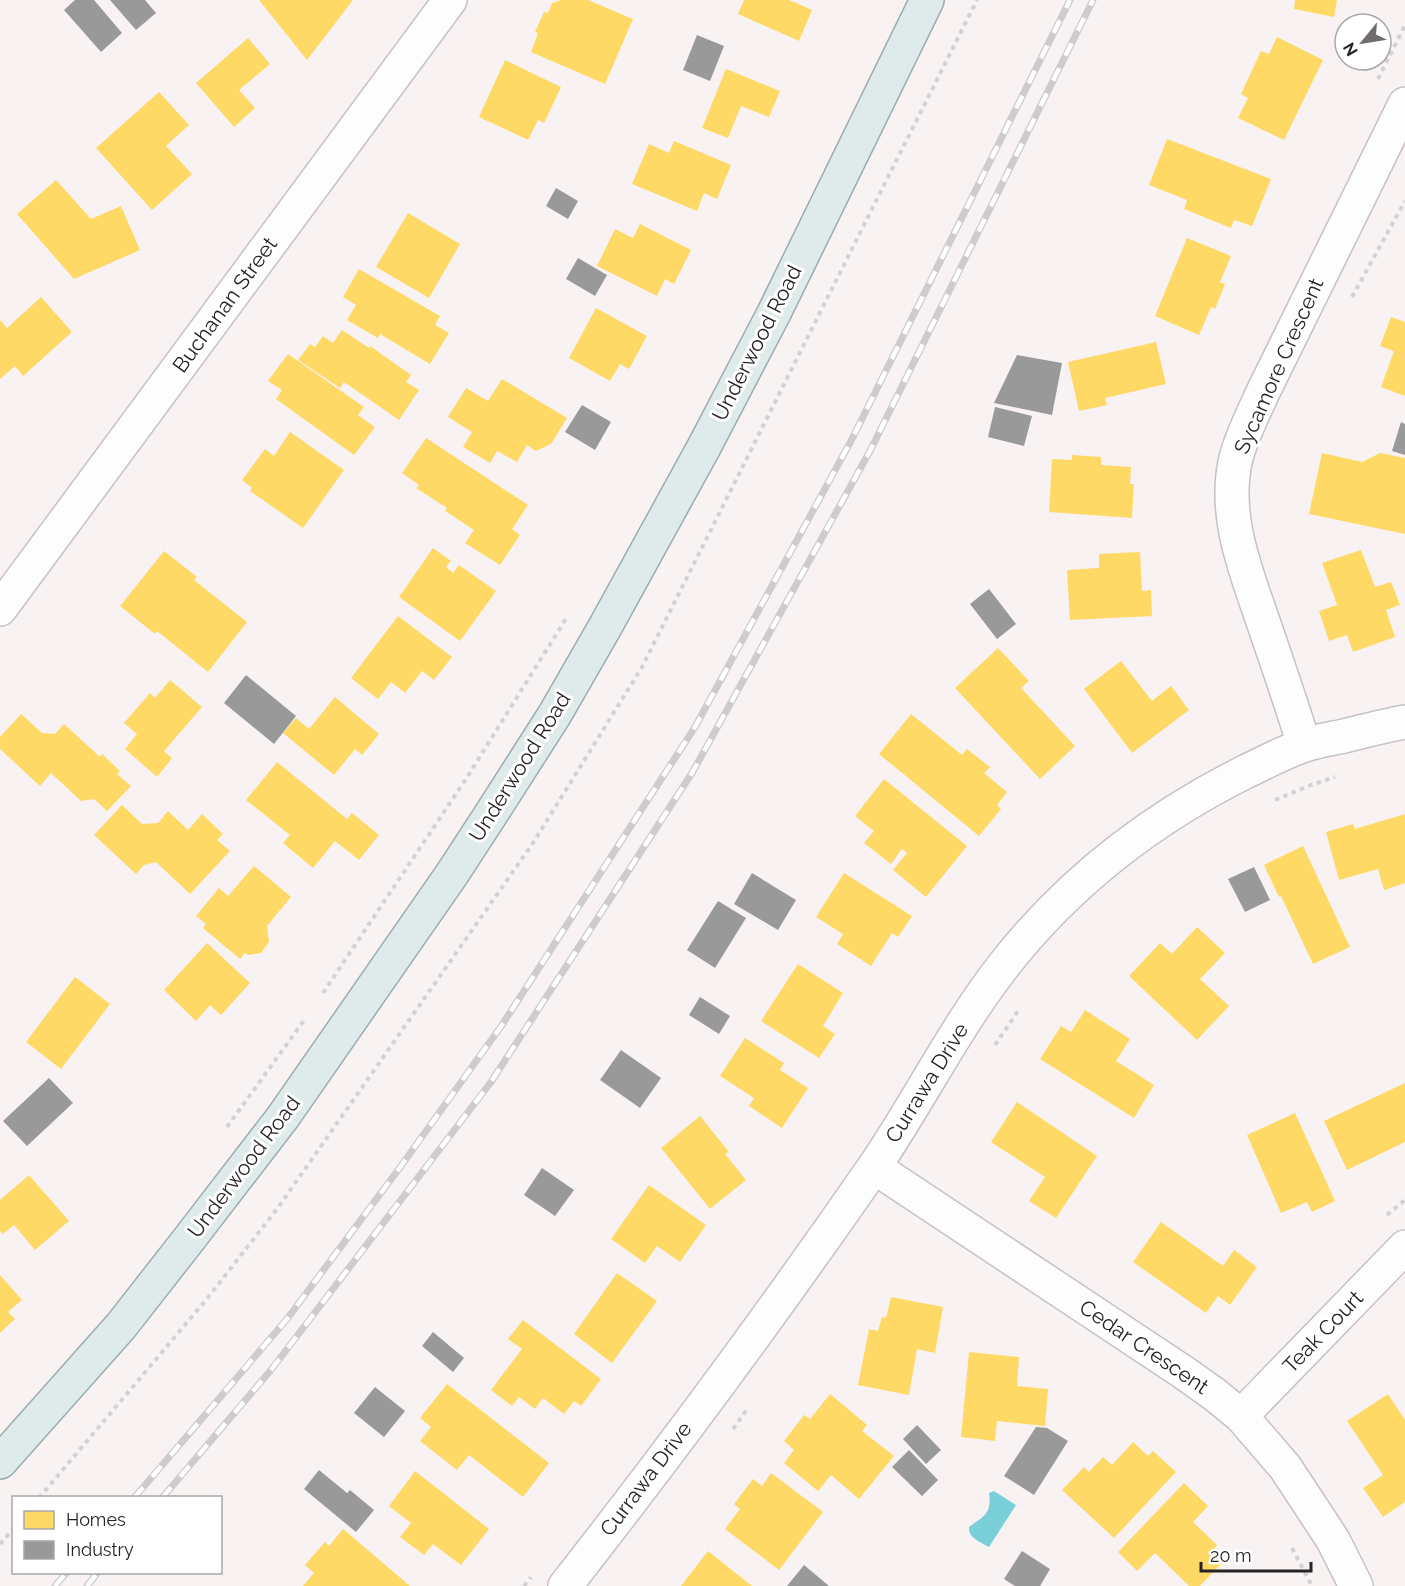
<svg xmlns="http://www.w3.org/2000/svg" width="1405" height="1586" font-family="Raleway,sans-serif">
<rect width="100%" height="100%" fill="#f9f2f3"/>
<path fill="#79d0d8" d="M994 1491 1016 1505 989 1547C981 1542 968 1538 969 1527 984 1516 992 1514 989 1493Z"/>
<path fill="#ffd966" d="M259 0H353L307 60Z
M561 0H588L633 19 605 84 531 52 538 33 535 32 544 12 548 13 552 3Z
M744 0H789L812 10 799 41 738 14Z
M1295 0H1337L1334 17 1294 9Z
M1277 37 1323 60 1284 140 1238 118 1248 98 1241 94 1261 51 1269 54Z
M248 38 270 64 239 90 255 108 234 127 196 83Z
M505 60 561 87 544 123 538 120 528 140 479 117Z
M726 69 780 91 769 117 741 106 728 138 702 128Z
M159 92 189 125 166 146 192 174 152 210 96 148Z
M1167 139 1271 179 1252 226 1234 220 1231 228 1184 209 1187 200 1149 185Z
M674 141 731 165 717 199 704 193 697 211 632 184 649 144 669 153Z
M56 180 91 219 121 206 140 250 74 279 17 214Z
M408 213 460 244 429 298 376 267Z
M640 224 691 250 674 284 665 279 657 296 597 266 615 229 633 238Z
M1187 238 1231 256 1220 282 1225 284 1215 309 1211 307 1199 335 1155 316Z
M359 269 440 316 435 325 449 333 430 364 380 334 378 338 347 320 356 305 343 297Z
M41 297 72 332 23 376 15 366 0 379V320L7 328Z
M596 308 647 336 629 369 620 364 610 381 569 358Z
M1391 317 1405 322V396L1381 387 1394 351 1380 346Z
M342 330 369 348 370 346 411 375 406 382 419 390 399 420 344 382 340 388 298 360 310 344 315 347 323 336 333 343Z
M1156 342 1166 384 1105 398 1107 405 1079 411 1068 362Z
M288 354 364 407 358 415 375 427 354 455 276 399 282 390 268 381Z
M502 379 567 418 551 444 536 451 527 445 517 462 497 451 490 463 463 447 472 432 448 417 466 388 488 401Z
M290 432 344 470 303 528 250 491 252 488 242 480 265 449 274 456Z
M426 438 528 505 512 529 520 535 500 565 465 543 474 530 445 511 447 508 416 488 419 485 402 473Z
M1322 453 1362 462 1380 453 1405 458V534L1309 514Z
M1072 455 1101 457V465L1131 467 1130 484H1134L1132 518 1049 512 1052 459 1072 460Z
M433 548 451 561 446 567 453 573 459 565 496 591 460 641 399 597Z
M1361 550 1375 587 1391 582 1400 605 1386 610 1395 637 1353 652 1347 635 1329 641 1319 611 1337 605 1322 563Z
M164 551 197 577 194 580 247 622 208 672 157 631 155 634 120 606Z
M1140 552 1142 591 1151 590 1152 616 1070 620 1067 570 1099 568V554Z
M398 616 452 657 434 680 422 671 405 693 391 682 378 699 351 678Z
M998 648 1029 681 1021 688 1075 746 1040 779 955 688Z
M1121 661 1152 701 1171 686 1189 710 1132 753 1084 689Z
M170 680 202 707 164 751 172 758 157 777 125 749 137 734 124 723 150 693 155 698Z
M335 697 379 734 362 755 355 749 334 775 283 733 296 718 309 729Z
M21 714 42 733 55 734 64 724 100 757 102 754 120 771 117 774 131 786 107 811 94 799 81 801 51 773 40 786 0 749V737Z
M911 714 962 755 967 749 990 767 984 773 1007 792 997 805 1001 809 979 836 879 754Z
M277 762 347 819 352 813 379 835 359 860 335 841 313 868 283 843 290 835 246 800Z
M884 779 967 846 926 897 893 870 907 853 902 849 891 864 864 843 874 831 855 816Z
M122 805 142 824 158 823 168 811 188 830 202 814 223 834 217 840 230 851 190 894 156 862 144 865 136 874 94 835Z
M1405 814V883L1384 890 1378 869 1339 880 1326 832 1353 824 1355 829Z
M1303 846 1350 947 1313 964 1281 896 1279 897 1264 865Z
M254 866 291 897 267 926 269 942 261 953 248 955 245 953 240 959 203 928 206 924 196 916 219 888 228 896Z
M844 873 912 916 898 937 892 933 871 966 837 944 843 934 816 917Z
M1197 927 1225 953 1200 979 1229 1006 1197 1040 1129 976 1160 943 1172 954Z
M207 943 250 983 221 1015 210 1005 196 1021 164 990Z
M798 964 843 993 823 1026 835 1034 819 1058 761 1021Z
M75 977 110 1004 61 1069 26 1042Z
M1085 1010 1130 1039 1116 1061 1154 1085 1134 1118 1040 1059 1061 1026 1071 1032Z
M745 1038 784 1063 780 1070 808 1088 782 1128 749 1106 754 1098 720 1076Z
M1405 1083V1142L1347 1170 1324 1121Z
M1017 1102 1097 1156 1056 1218 1029 1201 1045 1177 991 1142Z
M1295 1113 1335 1201 1312 1212 1307 1202 1281 1213 1247 1135Z
M700 1116 729 1152 725 1154 746 1180 710 1209 661 1148Z
M29 1175 69 1221 35 1250 14 1225 3 1234 0 1231V1200Z
M649 1185 706 1225 680 1262 657 1246 645 1263 611 1239Z
M1161 1222 1223 1266 1234 1250 1257 1267 1230 1305 1218 1296 1206 1313 1133 1262Z
M617 1273 657 1301 612 1363 574 1334Z
M0 1275 22 1300 8 1312 15 1319 0 1333Z
M891 1297 943 1307 935 1353 917 1349 909 1395 858 1385 869 1329 878 1331 882 1317 886 1318Z
M523 1320 601 1379 581 1406 574 1401 564 1414 543 1398 535 1409 519 1397 512 1406 491 1390 522 1349 508 1339Z
M969 1352 1019 1357 1017 1386 1048 1389 1045 1426 997 1421 995 1441 961 1437Z
M447 1384 549 1463 523 1497 469 1455 457 1470 420 1441 431 1427 420 1418Z
M830 1394 867 1425 862 1431 894 1456 859 1499 831 1475 818 1491 784 1463 794 1450 784 1441 804 1415 810 1419Z
M1388 1394 1405 1420V1502L1383 1517 1363 1488 1383 1475 1347 1421Z
M1133 1442 1148 1456 1153 1451 1176 1472 1114 1538 1062 1490 1084 1467 1089 1472 1103 1457 1112 1465Z
M415 1471 489 1529 461 1565 433 1544 424 1555 400 1537 411 1523 389 1506Z
M771 1473 823 1512 779 1570 725 1529 740 1509 734 1504 753 1479 762 1486Z
M1184 1483 1208 1506 1193 1522 1217 1545 1214 1549 1225 1560 1200 1586H1189L1155 1553 1137 1571 1118 1552Z
M343 1529 410 1586H303L314 1573 305 1565 325 1542 329 1546Z
M708 1551 752 1586H681Z"/>
<path fill="#999" d="M75 0H94L122 33 101 52 64 10Z
M110 0H145L156 13 136 30Z
M697 35 724 46 710 81 683 70Z
M556 188 578 201 568 219 546 206Z
M578 258 607 275 595 296 566 279Z
M1017 355 1062 363 1052 415 994 403Z
M582 405 611 422 595 450 565 432Z
M995 407 1032 416 1024 446 988 437Z
M1401 422 1405 424V455L1392 451Z
M989 589 1016 624 997 639 970 604Z
M246 675 296 716 274 744 224 703Z
M1254 867 1270 900 1245 912 1228 879Z
M752 873 796 900 778 930 734 904Z
M718 901 746 918 715 968 687 950Z
M700 997 730 1016 719 1034 689 1015Z
M621 1050 661 1078 640 1108 600 1080Z
M49 1078 73 1103 27 1146 3 1121Z
M542 1168 574 1190 555 1216 524 1195Z
M433 1332 464 1358 453 1372 422 1346Z
M375 1387 405 1411 384 1437 354 1413Z
M917 1425 941 1450 926 1464 903 1439Z
M1036 1427 1047 1428 1068 1441 1034 1495 1004 1476Z
M909 1450 938 1480 922 1496 892 1467Z
M319 1470 347 1493 350 1490 374 1510 356 1532 304 1489Z
M1022 1551 1050 1569 1040 1586H1015L1004 1579Z
M804 1565 829 1586H787Z"/>
<g fill="none" stroke-linecap="round" stroke-linejoin="round">
<defs>
<path id="minor" d="M0 609 450 0
M1304 745C1292 705 1278 666 1265 627 1247 574 1222 516 1236 458 1242 435 1254 412 1264 390L1405 104
M874 1167 1183 1372 1214 1394 1241 1416 1285 1467 1333 1540 1356 1586
M1241 1416 1405 1247
M565 1586C671 1451 774 1311 872 1170 918 1103 954 1029 1004 965 1069 882 1151 819 1245 772 1264 763 1282 753 1302 746 1315 741 1330 739 1344 736 1364 731 1384 726 1405 722"/>
<path id="major" d="M0 1462 121 1326 186 1243 283 1117 452 874 493 811 555 714 605 627 704 447 774 313 927 0"/>
</defs>
<use href="#minor" stroke="#c6c1c2" stroke-width="36"/>
<use href="#major" stroke="#9cacae" stroke-width="36"/>
<path stroke="#d3d1d1" stroke-width="4" stroke-dasharray="4.5 4.5" stroke-linecap="butt" d="M1378 79 1405 25
M1352 297 1405 201
M1275 800 1311 785 1335 777
M323 993 466 779 567 617
M995 1045 1018 1011
M227 1127 305 1019
M1387 1215 1405 1200
M733 1429 748 1408
M39 1498 206 1300 277 1209 533 843 642 667 977 0
M0 1544 14 1528
M1292 1548 1312 1586
M524 1586 531 1577"/>
<use href="#minor" stroke="#fefdfd" stroke-width="33"/>
<use href="#major" stroke="#dfeaea" stroke-width="33"/>
<defs>
<path id="rail" d="M134 1498 287 1319 401 1166 502 1025 695 727 851 441 1070 0
M162 1498 271 1370 491 1082 692 773 870 451 1093 0
M55 1586 67 1572
M87 1586 98 1572"/>
</defs>
<use href="#rail" stroke="#cecbcc" stroke-width="7"/>
<use href="#rail" stroke="#fff" stroke-width="4.5" stroke-dasharray="14" stroke-linecap="butt"/>
</g>
<g text-anchor="middle" stroke-width="6" stroke-linejoin="round" paint-order="stroke">
<g font-size="21" fill="#272223" stroke="#fff">
<text transform="translate(225 305) rotate(-54)" y="7">Buchanan Street</text>
<text transform="translate(757 343) rotate(-63)" y="7">Underwood Road</text>
<text transform="translate(1279 366) rotate(-66)" y="7">Sycamore Crescent</text>
<text transform="translate(520 767) rotate(-58)" y="7">Underwood Road</text>
<text transform="translate(927 1083) rotate(-58)" y="7">Currawa Drive</text>
<text transform="translate(244 1167) rotate(-53)" y="7">Underwood Road</text>
<text transform="translate(1323 1332) rotate(-46)" y="7">Teak Court</text>
<text transform="translate(1144 1347) rotate(34)" y="7">Cedar Crescent</text>
<text transform="translate(646 1479) rotate(-53)" y="7">Currawa Drive</text>
</g>
</g>
<rect x="12" y="1496" width="210" height="78" fill="#ffffff" stroke="#a9a7a7" stroke-width="1.5"/>
<rect x="24" y="1511" width="30" height="18" fill="#ffd966" stroke="#a9a7a7" stroke-width="1.5"/>
<text x="66" y="1526" font-size="18" fill="#272223">Homes</text>
<rect x="24" y="1541" width="30" height="18" fill="#999999" stroke="#a9a7a7" stroke-width="1.5"/>
<text x="66" y="1556" font-size="18" fill="#272223">Industry</text>
<g transform="translate(1363 42) rotate(240)"><circle r="28" fill="#ffffff" stroke="#a9a7a7" stroke-width="1.5"/>
<path d="M0-4.5L10 22L0 15L-10 22Z" fill="#706b6c"/>
<text y="-9" font-size="16" font-weight="bold" text-anchor="middle" fill="#272223">N</text>
</g>
<path d="M1201 1562v9h110v-9" fill="none" stroke="#272223" stroke-width="3"/>
<text x="1210" y="1562" font-size="18" fill="#272223" stroke="#ffffff" stroke-width="4.5" paint-order="stroke">20 m</text>
</svg>
